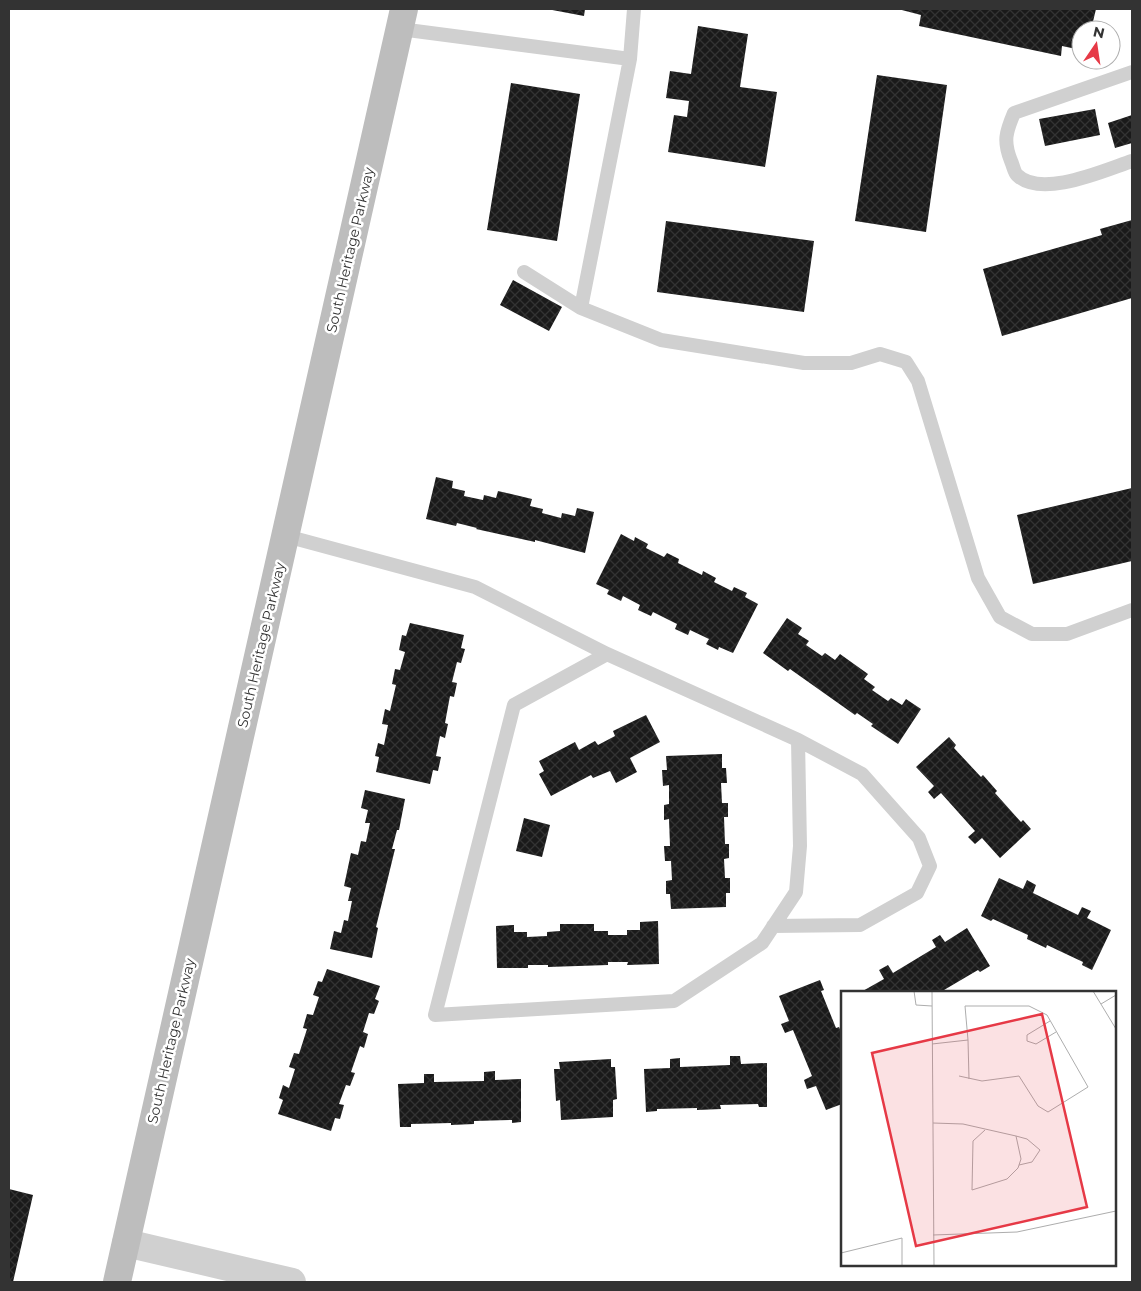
<svg xmlns="http://www.w3.org/2000/svg" width="1141" height="1291" font-family="Montserrat,sans-serif">
<defs>
<pattern id="building-cross-hatch" width="8" height="8" patternUnits="userSpaceOnUse" patternTransform="scale(1.25)"><rect width="8" height="8" fill="#1a1a1a"/><path d="M0 0l8 8M0 8l8-8" fill="none" stroke="#333"/></pattern>
</defs>
<rect width="100%" height="100%" fill="#fff"/>
<path fill="url(#building-cross-hatch)" d="M547 9H585L584 16Z
M898 9H1096L1091 30H1081V50L1062 46 1061 56 919 26 921 15Z
M698 26 748 34 740 87 777 92 765 167 668 152 674 115 687 117 689 101 666 98 670 71 691 74Z
M877 75 947 85 926 232 855 221Z
M511 83 580 94 557 241 487 230Z
M1095 109 1100 135 1045 146 1039 119Z
M1132 115V143L1115 148 1108 123Z
M1132 220V298L1002 336 983 269 1102 235 1100 229Z
M666 221 814 241 804 312 657 292Z
M513 280 562 307 549 331 500 305Z
M436 477 453 481 452 488 465 491 464 496 483 500 484 495 496 498 498 491 532 499 530 506 543 509 542 513 561 518 562 513 575 516 577 508 594 512 585 553 535 540V542L476 529 477 528 457 523 456 526 426 519Z
M1132 488V561L1033 584 1017 515Z
M621 534 634 541 635 537 648 544 646 548 664 557 667 553 679 559 678 563 702 575 703 571 716 578 714 582 732 591 734 587 747 593 745 597 758 604 733 653 719 647 718 650 706 644 709 639 690 630 688 635 675 629 677 624 653 612 651 616 638 610 640 605 623 596 621 601 607 594 609 590 596 584Z
M787 618 802 628 798 634 809 641 806 645 822 656 825 653 835 660 840 654 868 674 864 679 875 687 872 690 888 701 891 698 902 705 906 699 921 709 898 744 871 726 873 724 857 713 855 715 790 669 788 671 763 653Z
M410 623 464 635 461 648 465 649 461 663 457 662 452 682 457 683 454 697 450 696 445 723 448 724 445 738 440 736 436 756 441 757 438 771 433 770 430 784 376 772 379 757 375 756 378 743 384 745 388 725 382 724 385 709 390 711 396 685 392 684 395 669 400 670 405 652 399 650 402 635 406 636Z
M646 715 660 742 630 758 637 772 616 783 610 771 593 778 591 775 551 796 539 774 544 771 539 761 575 742 579 750 595 741 598 745 615 736 613 731Z
M949 737 956 745 954 748 981 777 983 775 997 791 995 793 1021 822 1023 820 1031 829 1000 858 982 838 975 844 968 837 975 831 941 793 934 799 928 792 934 786 916 767Z
M722 754V768H726L727 783H721L722 803H728V817H724L725 844H729V858L724 859 725 878H730V893H726V907L671 909 670 894H666V881L672 880 671 861H665L664 846H670L669 819 664 820V805L669 804V785L663 786 662 770H667L666 756Z
M365 790 405 799 399 830H397L392 849H395L376 927 378 928 372 958 330 949 334 931 341 933 344 920 348 921 352 901H348L351 888 344 886 351 853 358 855 361 841 366 842 370 823H365L368 810 361 808Z
M524 818 550 825 542 857 516 851Z
M999 878 1023 889 1027 880 1036 885 1033 893 1078 915 1082 907 1091 911 1087 918 1111 930 1092 970 1082 965 1083 962 1047 945 1046 948 1027 939 1028 935 993 919 991 921 981 916Z
M658 921 659 964 627 965 628 962H608V965L548 967V965H528V968H497L496 926 514 925V932H527V937L547 936V932L560 931V924H594V931H608V935H627V930H640V922Z
M967 928 990 966 980 972 978 970 944 990 945 992H861L884 979 879 970 888 965 893 973 936 947 932 940 940 935 945 942Z
M327 969 380 986 375 999 379 1001 374 1014 369 1013 363 1032 368 1034 364 1048 360 1046 351 1072 355 1073 350 1086 346 1085 339 1104 344 1105 340 1119 335 1118 331 1131 278 1114 283 1100 279 1098 283 1085 289 1088 295 1069 289 1067 294 1053 299 1054 307 1029 303 1028 307 1014 313 1015 319 997 313 995 318 981 322 982Z
M820 980 824 990 821 991 836 1028 839 1027 842 1034V1104L826 1110 816 1086 807 1089 804 1080 812 1076 793 1030 785 1033 781 1024 789 1021 779 996Z
M730 1056H740L741 1064 767 1063V1107H759L758 1104 720 1105 721 1109 697 1110V1108L657 1109V1111L646 1112 644 1069 670 1068V1059L680 1058V1067L730 1065Z
M611 1059V1067H615L617 1099 613 1100V1117L561 1120 560 1100 556 1101 554 1069H560L559 1062Z
M495 1071V1080L521 1079V1122L512 1123V1120L474 1121V1124L451 1125V1123L411 1124V1127H400L398 1084 424 1083V1074H434V1082L484 1081V1072Z
M9 1189 33 1195 13 1282H9Z"/>
<g fill="none" stroke-linecap="round" stroke-linejoin="round">
<path stroke="#d0d0d0" stroke-width="14" d="M400 29 630 59 634 9
M1132 72 1014 113C1006 132 1003 141 1011 161 1013 165 1014 172 1017 175 1041 199 1105 170 1132 161
M524 272 581 308 661 340 804 363H851L880 354 906 362 918 381 978 578 1000 617 1032 634H1067L1132 610
M581 308 630 59
M286 536 475 587 607 654 798 740 800 846 796 892 762 943 674 1001 435 1015 514 705 607 654
M773 926 860 925 917 893 930 866 919 838 862 774 798 740"/>
<path stroke="#d0d0d0" stroke-width="28" d="M126 1243 292 1282"/>
<path stroke="#bdbdbd" stroke-width="28" d="M117 1282 404 9"/>
</g>
<g text-anchor="middle" stroke-width="5" stroke-linejoin="round" paint-order="stroke">
<g font-size="14" fill="#333" stroke="#fff">
<text transform="translate(350 250) rotate(-77)" y="5">South Heritage Parkway</text>
<text transform="translate(261 645) rotate(-77)" y="5">South Heritage Parkway</text>
<text transform="translate(171 1041) rotate(-77)" y="5">South Heritage Parkway</text>
</g>
</g>
<g transform="translate(841 991)">
<rect width="275" height="275" fill="#fff"/>
<path fill="none" stroke="#adadad" stroke-width="1" d="M73 0 75 14 91 15M91 0 93 275M252 0 275 38M260 13 275 4M209 30 186 44V50L195 53 215 41M127 49 128 88M91 53 127 49 124 15H188L206 24 247 96 207 121 197 115 178 85 141 90 118 85M92 132 122 133 175 145 180 168 177 177 166 188 131 199 132 150 144 139M175 145 186 148 199 159 191 171 178 174M92 244 176 241 275 220M0 262 61 247V275"/>
<path fill="#e63946" fill-opacity="0.15" stroke="#e63946" stroke-width="2.5" d="M201 23 246 216 75 255 31 62Z"/>
<rect width="275" height="275" fill="none" stroke="#333" stroke-width="2.5"/>
</g>
<rect width="1141" height="1291" fill="none" stroke="#333333" stroke-width="20"/>
<g transform="translate(1096 45) rotate(13)"><circle r="24" fill="#ffffff" stroke="#adadad"/>
<path d="M0-4L9 19L0 12L-9 19Z" fill="#e63946"/>
<text y="-8" font-size="14" font-weight="bold" text-anchor="middle" fill="#333333">N</text>
</g>
</svg>
